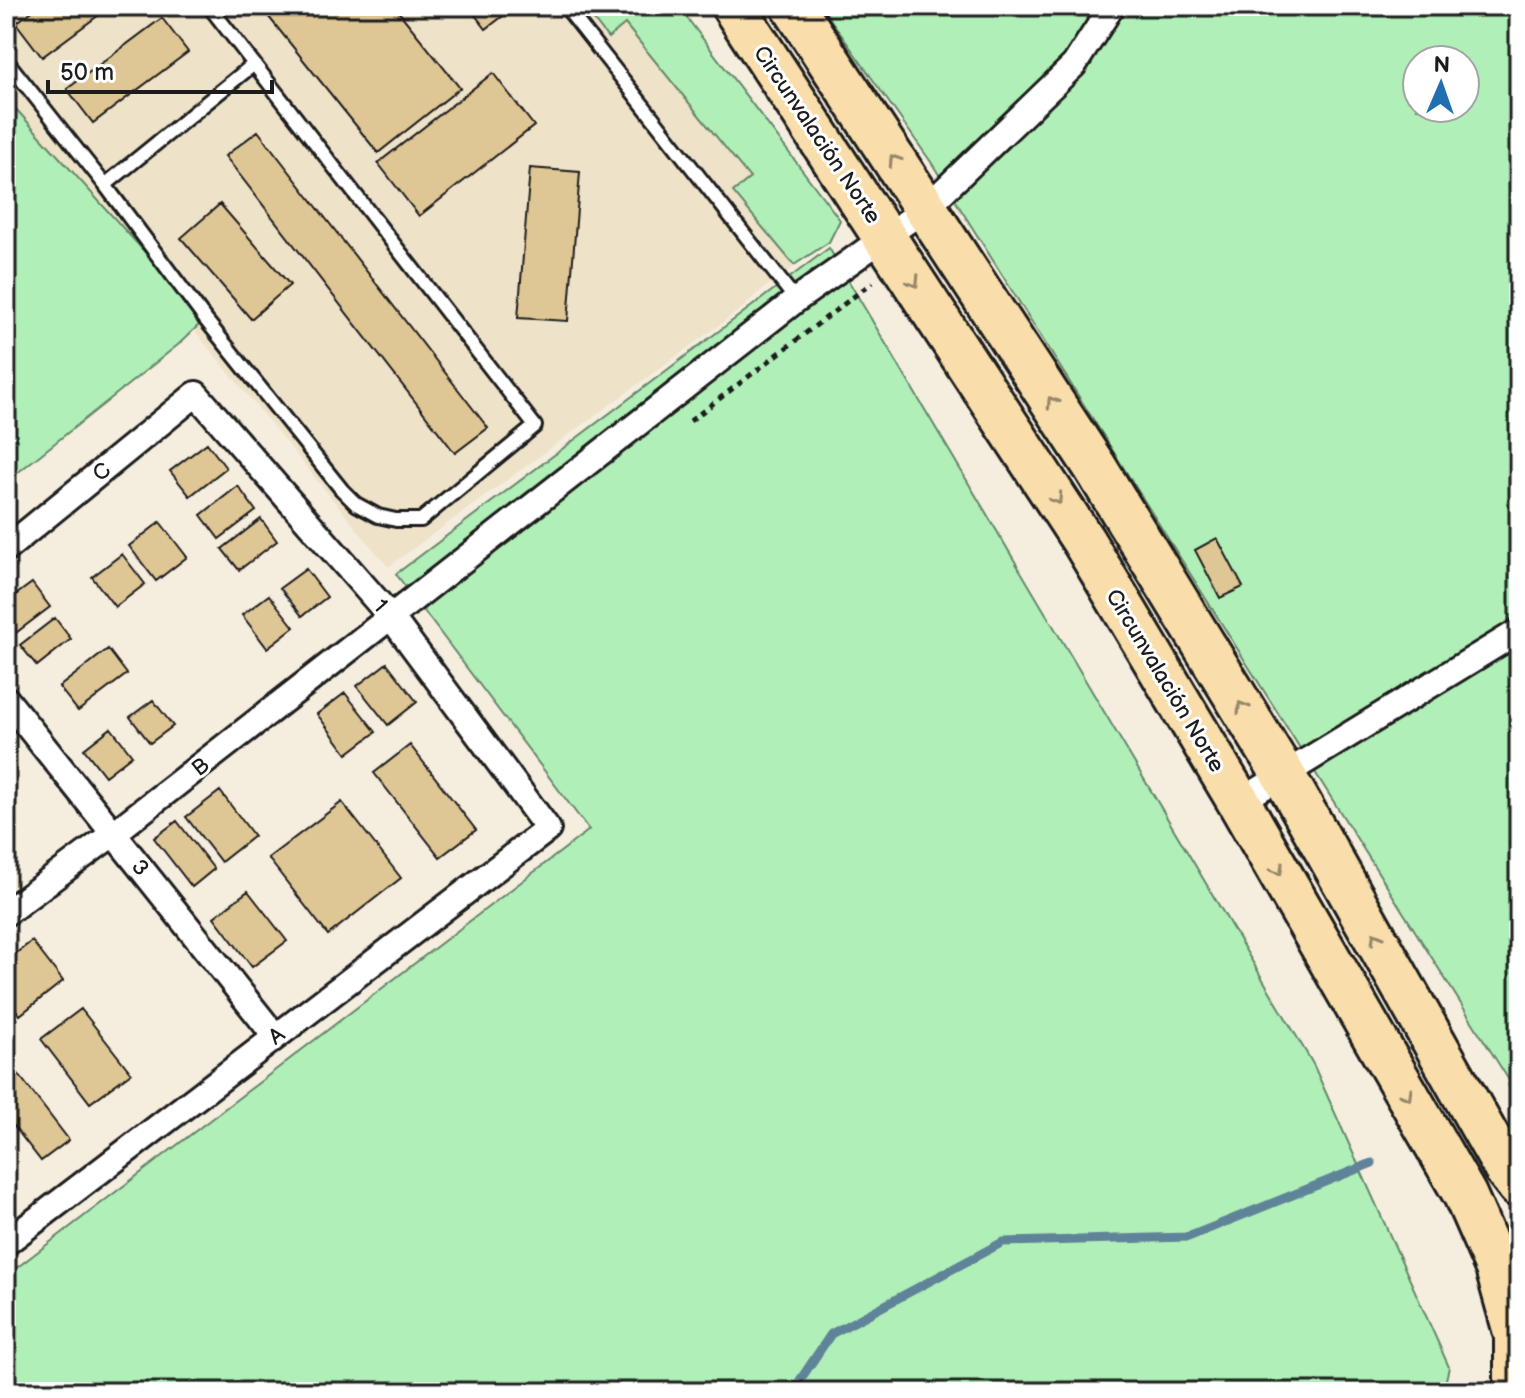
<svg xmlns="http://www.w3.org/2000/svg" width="1525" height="1398" font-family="'Balsamiq Sans',sans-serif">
<rect width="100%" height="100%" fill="#f5eedf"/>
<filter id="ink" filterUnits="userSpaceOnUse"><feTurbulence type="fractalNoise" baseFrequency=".0125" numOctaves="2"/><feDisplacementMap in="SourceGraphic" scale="16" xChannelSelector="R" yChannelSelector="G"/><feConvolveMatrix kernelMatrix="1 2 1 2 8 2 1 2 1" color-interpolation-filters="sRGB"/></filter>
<g filter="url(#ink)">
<path fill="#eee2c9" d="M6 6H678L840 220 829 242 755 295 745 306 388 567 6 100Z"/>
<path fill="#b0f0b8" stroke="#66866a" stroke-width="2" fill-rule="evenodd" d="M583 6H678L840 220 829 242 794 265 733 192 750 178 625 24 608 38Z
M821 6H1519V1087L1512 1085 931 162ZM1417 60H1465V108H1417Z
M6 98 205 319 179 344 6 482Z
M829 248 1313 1064 1449 1367 1443 1392H6V1276L589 830 396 574Z"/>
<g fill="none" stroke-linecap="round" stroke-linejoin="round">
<path stroke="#5f8398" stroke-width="9" d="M1512 1085 1519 1083
M792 1392 831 1334 1003 1242 1188 1237 1372 1163"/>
</g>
<path fill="#dfc695" stroke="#1c1c1c" stroke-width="2" d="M39 6H111L42 57 16 23Z
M260 6H394L460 88 378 153Z
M468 6H516L486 29Z
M162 18 188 52 93 123 67 89Z
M493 73 534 126 419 216 378 163Z
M258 131 488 428 455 453 225 156Z
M530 168 580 172 568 321 518 318Z
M220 204 290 285 251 319 181 238Z
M207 443 226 468 190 496 170 471Z
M238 486 256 511 219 539 201 515Z
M261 519 277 541 239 570 222 549Z
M160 522 187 557 156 581 129 546Z
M1217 538 1243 587 1220 598 1195 550Z
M122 554 145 584 115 607 92 577Z
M306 569 327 597 302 616 280 588Z
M32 583 50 607 13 635 6 626V602Z
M269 595 294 627 267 648 242 615Z
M55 618 71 639 37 666 20 645Z
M108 649 127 674 78 711 59 687Z
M387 663 417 702 388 725 357 686Z
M345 693 376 732 347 754 317 714Z
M153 700 173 726 150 743 130 717Z
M111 728 132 755 105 776 84 749Z
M410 745 476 830 440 857 374 773Z
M220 791 254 836 221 862 186 817Z
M342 802 401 878 328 935 268 858Z
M177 821 214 869 192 887 154 838Z
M248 891 287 941 252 967 214 917Z
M32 941 63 981 20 1015 6 998V961Z
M81 1009 131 1073 90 1103 41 1039Z
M6 1058 69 1140 41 1161 6 1116Z"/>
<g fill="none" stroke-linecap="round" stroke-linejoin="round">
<defs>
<path id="service" d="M565 6 796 300
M6 60 105 185 205 319 342 490 356 504 378 516 396 520H421L535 426 209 6
M105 185 254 64"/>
<path id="minor" d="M6 549 196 394 391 617 548 829 6 1243
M6 699 275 1036
M1239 802 1519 631
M6 913 114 833 796 300 926 208 1074 65 1112 6"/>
<path id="trunk" d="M733 6 1084 542 1239 802 1465 1195 1497 1268 1516 1336V1392
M793 6 1095 467 1283 774 1505 1168 1519 1186"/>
</defs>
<use href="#service" stroke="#1c1c1c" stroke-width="18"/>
<use href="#minor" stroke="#1c1c1c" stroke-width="30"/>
<use href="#trunk" stroke="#1c1c1c" stroke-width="48"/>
<path stroke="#1c1c1c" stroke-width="5" stroke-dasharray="6 6" stroke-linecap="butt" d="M690 421 873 282"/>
<use href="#service" stroke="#fff" stroke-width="12"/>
<use href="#minor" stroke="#fff" stroke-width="24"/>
<use href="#trunk" stroke="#f9deab" stroke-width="42"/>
</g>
<defs><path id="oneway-chevron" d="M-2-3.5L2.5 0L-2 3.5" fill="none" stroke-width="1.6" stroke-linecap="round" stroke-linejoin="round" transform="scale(2)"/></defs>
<g stroke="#96876b">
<use href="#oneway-chevron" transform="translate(894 160) rotate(-123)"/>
<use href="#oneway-chevron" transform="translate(914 282) rotate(58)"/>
<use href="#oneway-chevron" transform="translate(1052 402) rotate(-123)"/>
<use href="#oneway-chevron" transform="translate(1057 499) rotate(57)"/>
<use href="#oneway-chevron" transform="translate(1242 707) rotate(-121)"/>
<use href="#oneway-chevron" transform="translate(1278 870) rotate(60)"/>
<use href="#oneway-chevron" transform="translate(1376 938) rotate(-120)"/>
<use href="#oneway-chevron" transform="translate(1407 1095) rotate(60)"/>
</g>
</g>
<g text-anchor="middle" stroke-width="6" stroke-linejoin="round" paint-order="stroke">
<g font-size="22" fill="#1c1c1c" stroke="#fff">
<text transform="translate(818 134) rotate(56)" y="8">Circunvalación Norte</text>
<text transform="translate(101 471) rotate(-39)" y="8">C</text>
<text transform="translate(381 605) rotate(49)" y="8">1</text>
<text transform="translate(1166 680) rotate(59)" y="8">Circunvalación Norte</text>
<text transform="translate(200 766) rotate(-38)" y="8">B</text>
<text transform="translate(141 867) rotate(51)" y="8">3</text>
<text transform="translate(276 1035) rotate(-37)" y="8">A</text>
</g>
</g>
<rect width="1525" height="1398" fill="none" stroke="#fff" stroke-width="32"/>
<rect x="16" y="16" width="1493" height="1366" fill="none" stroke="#1c1c1c" stroke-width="3" filter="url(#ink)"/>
<g transform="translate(1441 84) rotate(2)"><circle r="38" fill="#ffffff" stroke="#a4a4a4" stroke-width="2"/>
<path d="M0-6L14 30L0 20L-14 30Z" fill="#1f6fb2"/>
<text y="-12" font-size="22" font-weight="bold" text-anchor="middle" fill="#1c1c1c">N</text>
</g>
<path d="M48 80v12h224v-12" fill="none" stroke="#1c1c1c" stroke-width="4"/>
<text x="60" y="80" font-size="24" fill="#1c1c1c" stroke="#ffffff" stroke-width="6" paint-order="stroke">50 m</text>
</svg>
